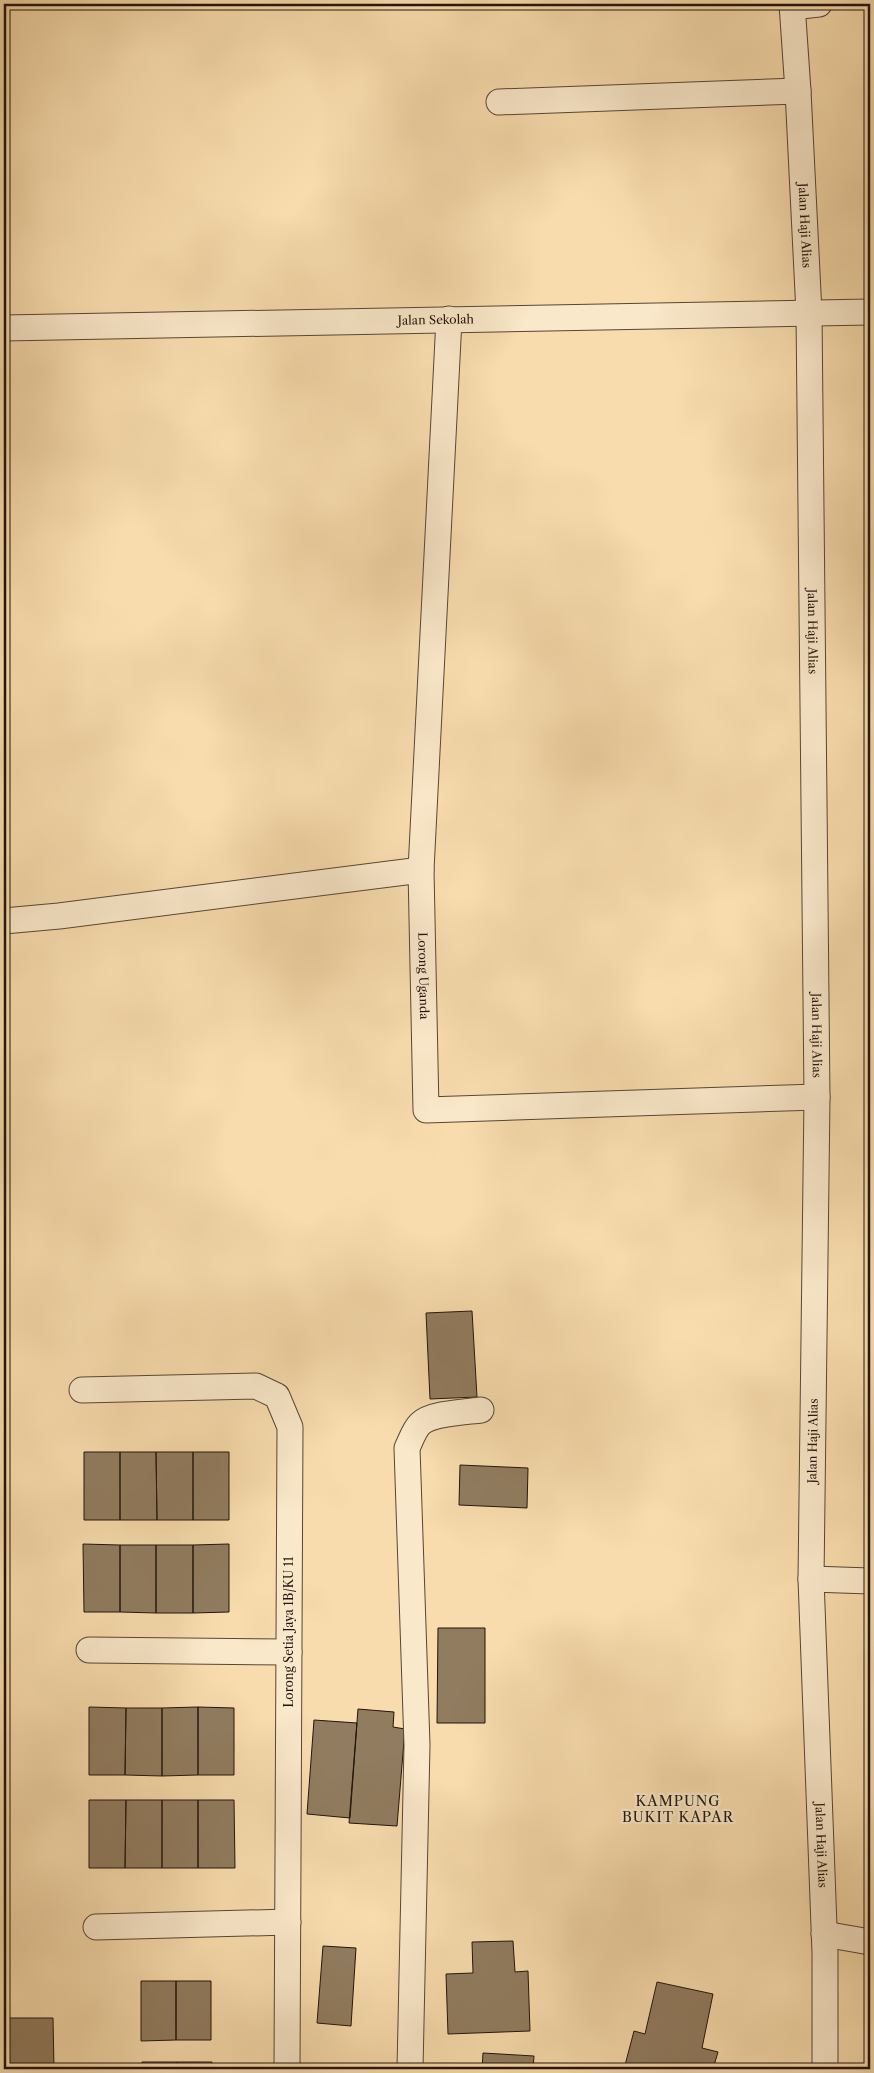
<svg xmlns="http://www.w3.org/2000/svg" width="874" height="2073" font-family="'Libre Caslon Text',serif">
<rect width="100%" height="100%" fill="#f8dcad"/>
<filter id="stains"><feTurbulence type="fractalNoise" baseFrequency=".004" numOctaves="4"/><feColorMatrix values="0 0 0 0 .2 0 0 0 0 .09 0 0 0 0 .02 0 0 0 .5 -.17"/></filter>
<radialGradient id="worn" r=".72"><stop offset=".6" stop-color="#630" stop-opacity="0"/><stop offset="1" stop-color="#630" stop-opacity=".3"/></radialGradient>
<path fill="#917c60" stroke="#21140d" d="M472 1311 477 1397 430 1399 426 1313Z
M84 1452H120V1520H84Z
M120 1452H156L157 1520H120Z
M156 1452H193V1520H157Z
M193 1452H229V1520H193Z
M460 1465 528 1468 527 1508 459 1505Z
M83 1544 120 1545V1612H84Z
M229 1544V1612L193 1613V1545Z
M120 1545H156V1613L120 1612Z
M156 1545H193V1613H156Z
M438 1628H485V1723H437Z
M89 1707 126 1708 125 1775H89Z
M198 1707 234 1708V1775H198Z
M198 1707V1775L162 1776V1708Z
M126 1708H162V1776L125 1775Z
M358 1709 394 1712 393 1727 405 1729 397 1826 349 1823Z
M314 1720 357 1723 350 1818 307 1814Z
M89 1800H126L125 1868H89Z
M126 1800H162V1868H125Z
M162 1800H198V1868H162Z
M198 1800H234L235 1868H198Z
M513 1941 515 1972 528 1971 530 2031 448 2034 446 1974 473 1973 472 1942Z
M323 1946 356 1948 351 2026 317 2023Z
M141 1981H176V2040L141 2041Z
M176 1981H211V2040H176Z
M657 1982 713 1994 702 2048 718 2052 713 2069H624L634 2031 645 2034Z
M4 2018H53L54 2069H4Z
M483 2053 534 2056 533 2069H482Z
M142 2062H177V2069H142Z
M177 2062H212V2069H177Z"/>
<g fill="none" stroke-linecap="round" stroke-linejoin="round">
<defs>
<g id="street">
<path id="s1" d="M792 4 798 91 809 313 817 1097 811 1579 825 1953V2069"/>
<path d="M792 7 819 4"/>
<path d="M499 102 798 91"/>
<path id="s2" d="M4 328 870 312"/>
<path d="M421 870 449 319"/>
<path id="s3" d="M4 921 59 916 421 870 426 1110 817 1097"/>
<path d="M82 1390 256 1386 277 1396 290 1427 287 2069"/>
<path d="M811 1579 870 1581"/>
<path d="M89 1650 289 1652"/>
<path d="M96 1927 288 1922"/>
<path d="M824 1934 870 1942"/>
<path d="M410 2069 417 1745 407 1448C411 1440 414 1430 420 1424 431 1413 466 1412 481 1410"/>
</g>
</defs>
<use href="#street" stroke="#574635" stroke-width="27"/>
<use href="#street" stroke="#fae8ca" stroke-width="25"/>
</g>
<g text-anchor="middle" stroke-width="4.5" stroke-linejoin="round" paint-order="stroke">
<g font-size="12" fill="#21140d" stroke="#fae8ca">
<text dy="4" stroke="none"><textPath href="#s1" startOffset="222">Jalan Haji Alias</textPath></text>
<text dy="4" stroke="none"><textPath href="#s2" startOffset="432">Jalan Sekolah</textPath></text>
<text dy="4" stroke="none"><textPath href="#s1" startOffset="628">Jalan Haji Alias</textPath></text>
<text dy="4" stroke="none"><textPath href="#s3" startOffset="526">Lorong Uganda</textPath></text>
<text dy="4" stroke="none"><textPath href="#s1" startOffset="1032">Jalan Haji Alias</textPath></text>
<text transform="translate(813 1441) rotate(-89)" y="4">Jalan Haji Alias</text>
<text transform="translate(289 1632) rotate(-90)" y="4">Lorong Setia Jaya 1B/KU 11</text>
<text dy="4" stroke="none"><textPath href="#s1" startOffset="1842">Jalan Haji Alias</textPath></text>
</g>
<g font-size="14" letter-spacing="1" fill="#21140d" stroke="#fae8ca">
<text x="678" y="1806">KAMPUNG<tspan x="678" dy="16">BUKIT KAPAR</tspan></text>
</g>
</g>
<rect width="874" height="2073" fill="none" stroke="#f8dcad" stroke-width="20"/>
<rect x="5" y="5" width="864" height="2063" fill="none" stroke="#21140d" stroke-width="2.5"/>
<rect x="10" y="10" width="854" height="2053" fill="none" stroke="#21140d"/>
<rect width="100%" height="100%" filter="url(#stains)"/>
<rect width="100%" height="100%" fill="url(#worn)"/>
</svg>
